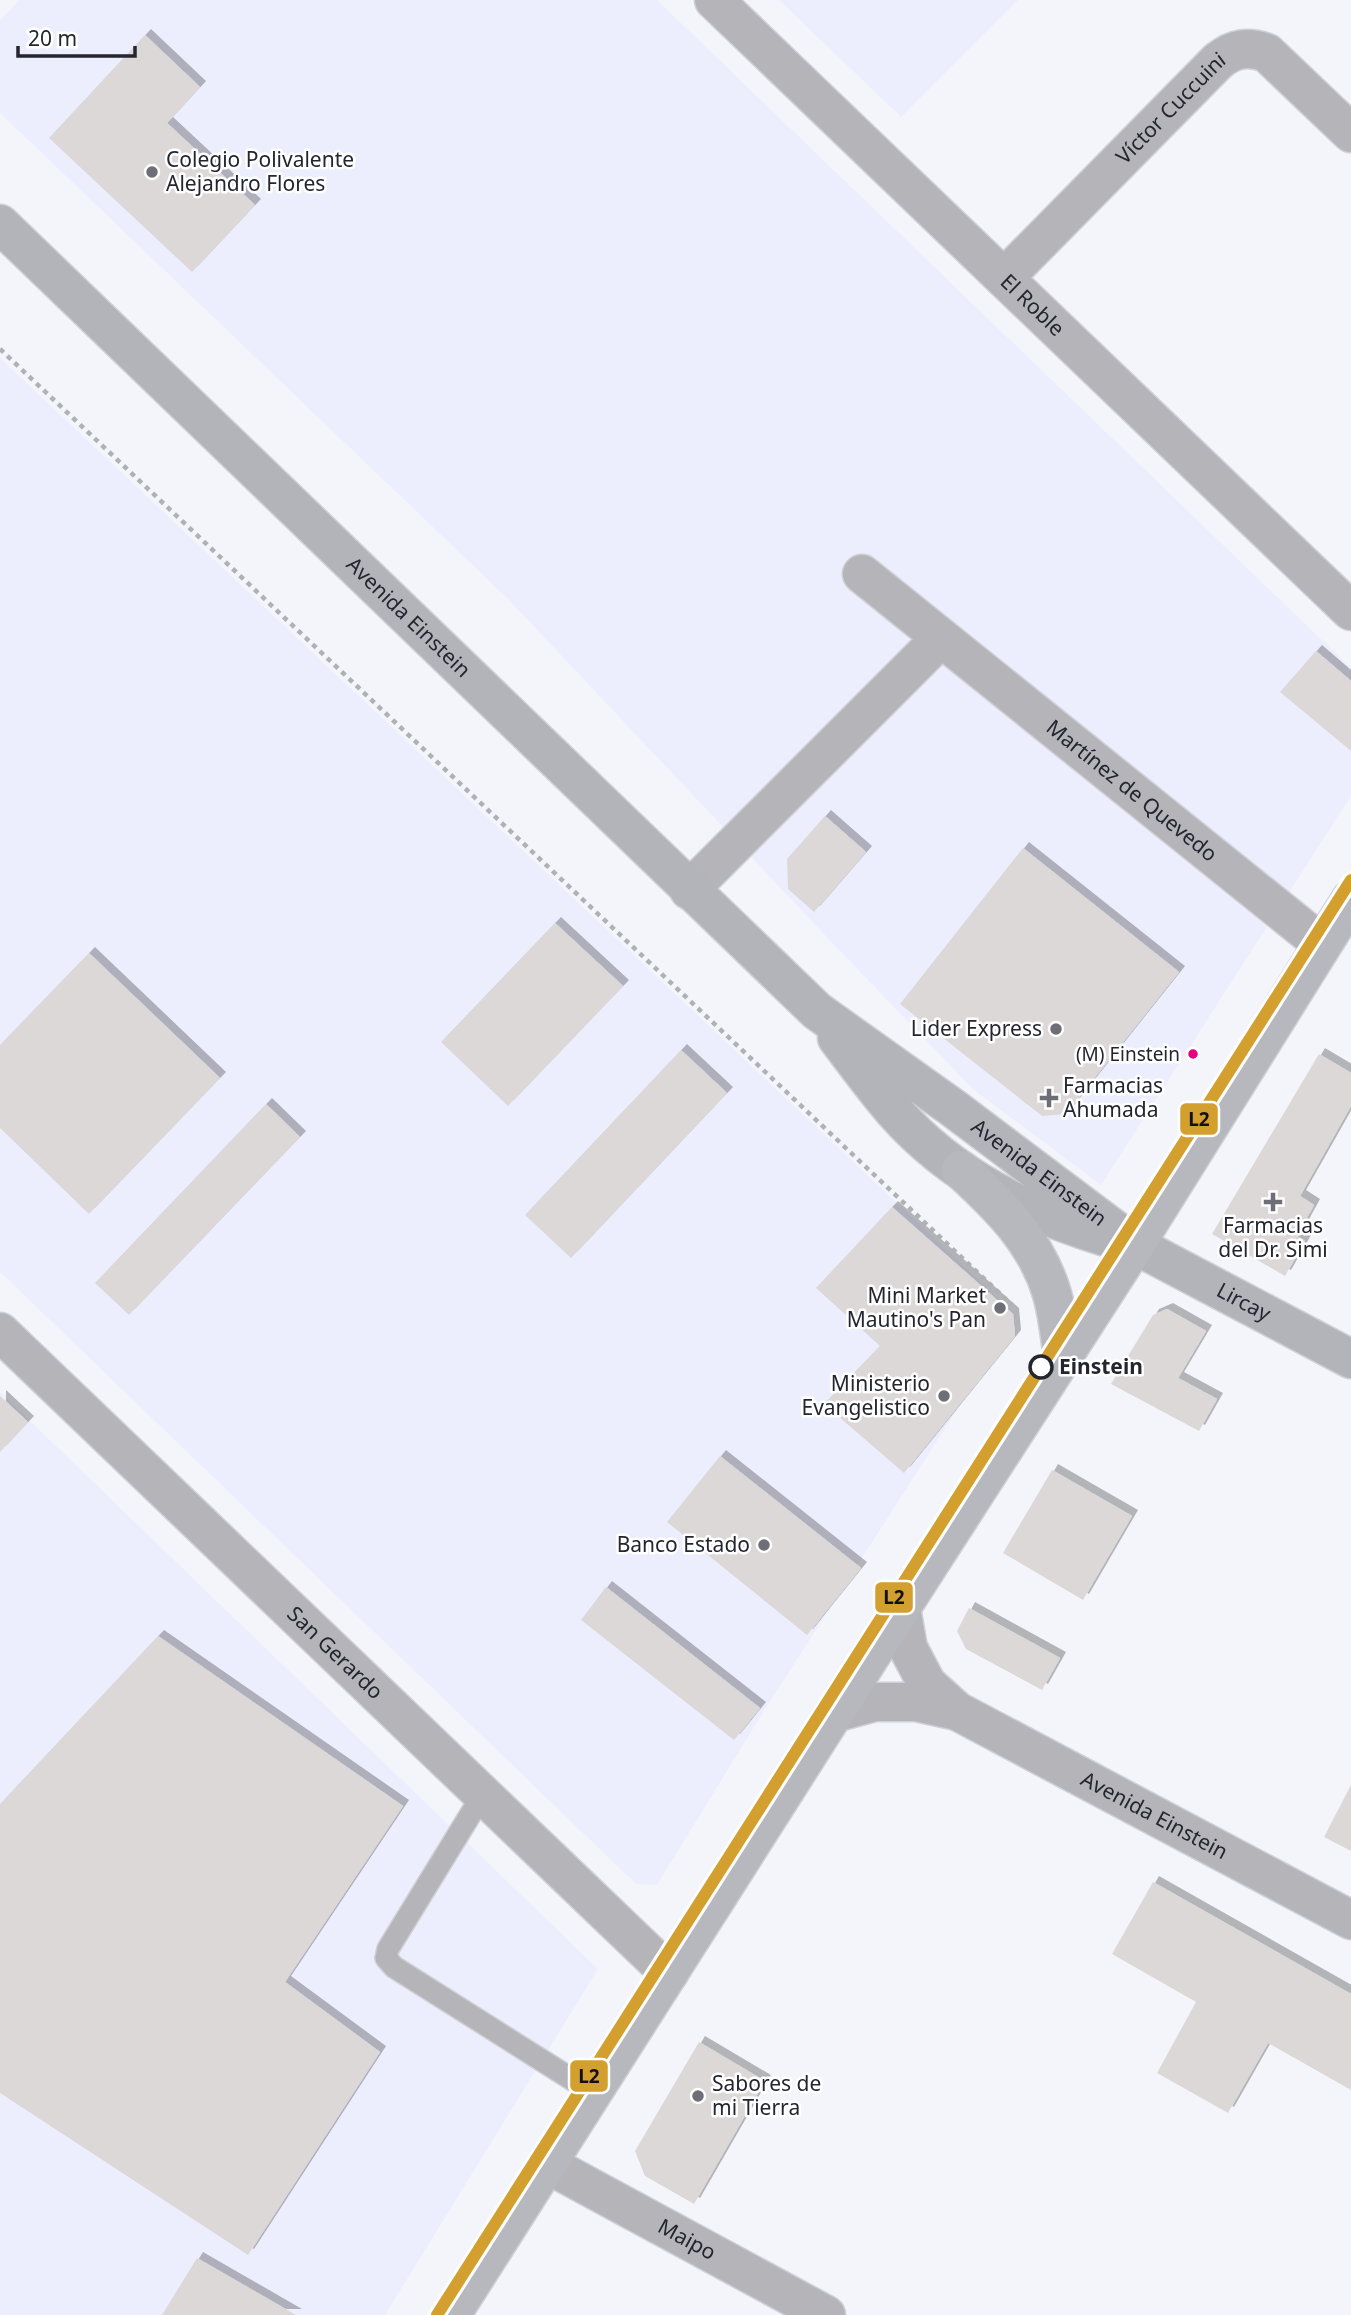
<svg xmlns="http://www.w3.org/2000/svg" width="1351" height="2315" font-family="'Noto Sans',sans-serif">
<defs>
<filter id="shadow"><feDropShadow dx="6" dy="-6" stdDeviation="0" flood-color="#0004"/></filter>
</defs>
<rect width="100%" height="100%" fill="#f4f5fb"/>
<path fill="#edeefd" d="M19 0H657L1351 668V796L1101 1185 975 1091 838 949 508 599 0 113V21Z
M779 0H1018L901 117Z
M0 358 1017 1316 762 1714 657 1885 636 1884 0 1272Z
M0 1392 598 1969 385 2315H0Z"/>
<path fill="#dcd8d7" filter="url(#shadow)" d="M145 35 200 87 167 123 255 205 192 272 49 138Z
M1316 651 1351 681V751L1280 692Z
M825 816 866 852 814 912 788 889 787 859Z
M1023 848 1179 972 1066 1114 1042 1116 900 1004Z
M555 923 623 986 508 1106 441 1042Z
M89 953 220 1078 89 1214 0 1128V1045Z
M681 1050 727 1093 571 1258 525 1215Z
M1319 1054 1351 1073V1106L1300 1196 1314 1205 1297 1236 1305 1241 1285 1276 1212 1234Z
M266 1104 300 1137 129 1315 95 1283Z
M892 1207 1013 1314 1015 1336 904 1473 824 1404 880 1346 816 1288Z
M1167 1309 1206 1331 1178 1378 1217 1399 1199 1431 1111 1384 1153 1315Z
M0 1396 28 1422 0 1452Z
M720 1456 861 1568 807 1635 667 1522Z
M1052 1470 1132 1516 1083 1600 1003 1553Z
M606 1587 760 1708 734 1740 581 1620Z
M969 1608 1060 1658 1042 1690 966 1649 957 1631Z
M158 1636 403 1806 285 1982 380 2052 248 2255 0 2093V1804Z
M1351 1785V1851L1324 1837Z
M1153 1882 1351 1994V2090L1268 2043 1228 2113 1157 2073 1196 2002 1112 1954Z
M699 2042 765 2081 694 2204 645 2176 635 2151Z
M197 2258 296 2315H162Z"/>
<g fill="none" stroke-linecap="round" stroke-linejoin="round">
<defs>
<path id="service" d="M483 1794 388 1949 386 1958 394 1967 592 2092"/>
<g id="minor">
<path id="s1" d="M714 0 1351 611"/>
<path id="s2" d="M1004 278 1218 61C1234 48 1248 46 1267 53L1351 133"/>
<path id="s3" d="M862 574 1322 944"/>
<path d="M689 890 941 638"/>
<path id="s4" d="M0 1332 669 1973"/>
<path id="s5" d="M547 2164 826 2315"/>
</g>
<g id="tertiary">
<path id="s6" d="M901 1608 908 1648 927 1684 957 1711 1351 1920"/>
<path d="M834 1713 875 1702H916L957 1711"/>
</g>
<g id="secondary">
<path id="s7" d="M0 224 817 1011 953 1108 1135 1245 1351 1359"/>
<path d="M837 1038C856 1063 874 1088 894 1111 952 1177 1026 1213 1109 1238"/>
</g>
<path id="primary" d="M961 1170C1000 1206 1037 1242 1052 1294 1058 1315 1060 1337 1063 1358
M451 2315 901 1608 1135 1245 1351 899"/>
</defs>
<use href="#service" stroke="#cfd0d5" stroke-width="24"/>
<use href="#minor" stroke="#cfd0d5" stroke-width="41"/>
<use href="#tertiary" stroke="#cfd0d5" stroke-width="41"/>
<use href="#secondary" stroke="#cfd0d5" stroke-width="41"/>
<use href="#primary" stroke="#cfd0d5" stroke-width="41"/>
<path stroke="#b0b1b5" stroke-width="4.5" stroke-dasharray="5 5" stroke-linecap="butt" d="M0 349 1012 1305"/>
<use href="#service" stroke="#b4b4b9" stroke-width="21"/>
<use href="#minor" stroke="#b4b4b9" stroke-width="38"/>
<use href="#tertiary" stroke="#b4b4b9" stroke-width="38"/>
<use href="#secondary" stroke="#b3b4ba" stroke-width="38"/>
<use href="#primary" stroke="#b7b8bd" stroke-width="38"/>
<defs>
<path id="metro-1" d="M437 2315 1351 880"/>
</defs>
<use href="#metro-1" stroke="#fff" stroke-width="18"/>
<use href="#metro-1" stroke="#d39f2e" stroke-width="12"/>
</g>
<g fill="#6d6e76" stroke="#fff" stroke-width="2.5">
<circle cx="152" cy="172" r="7"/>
<circle cx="1056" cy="1029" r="7"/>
<path d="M1045.5 1087.5h7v7h7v7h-7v7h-7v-7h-7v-7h7z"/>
<path d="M1269.5 1191.5h7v7h7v7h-7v7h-7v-7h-7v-7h7z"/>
<circle cx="1000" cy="1308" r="7"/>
<circle cx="944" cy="1396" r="7"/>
<circle cx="764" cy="1545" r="7"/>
<circle cx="698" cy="2096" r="7"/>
</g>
<circle fill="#e5007d" stroke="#fff" stroke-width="2.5" cx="1193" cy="1054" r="6"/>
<circle fill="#fff" stroke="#24252f" stroke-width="3.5" cx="1041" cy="1367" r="11"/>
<g text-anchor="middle" stroke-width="5" stroke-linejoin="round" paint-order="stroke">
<g font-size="19" fill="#24252f" stroke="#fff" text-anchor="end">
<text x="1180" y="1061">(M) Einstein</text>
</g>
<g font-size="21" fill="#24252f" stroke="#fff">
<text dy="7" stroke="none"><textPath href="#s2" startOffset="238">Víctor Cuccuini</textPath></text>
<text dy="7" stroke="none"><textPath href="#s1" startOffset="441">El Roble</textPath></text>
<text dy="7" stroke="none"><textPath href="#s7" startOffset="567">Avenida Einstein</textPath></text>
<text dy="7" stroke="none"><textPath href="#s3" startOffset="346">Martínez de Quevedo</textPath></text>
<text dy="7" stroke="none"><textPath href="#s7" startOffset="1409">Avenida Einstein</textPath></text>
<text dy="7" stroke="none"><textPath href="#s7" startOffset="1652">Lircay</textPath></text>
<text dy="7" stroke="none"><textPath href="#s4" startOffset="464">San Gerardo</textPath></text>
<text dy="7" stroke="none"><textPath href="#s6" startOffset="345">Avenida Einstein</textPath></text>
<text dy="7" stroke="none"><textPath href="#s5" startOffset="159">Maipo</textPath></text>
</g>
<g font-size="21" fill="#24252f" stroke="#fff" text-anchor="end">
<text x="166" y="167" text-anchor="start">Colegio Polivalente<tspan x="166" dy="24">Alejandro Flores</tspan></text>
<text x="1042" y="1036">Lider Express</text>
<text x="1063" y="1093" text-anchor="start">Farmacias<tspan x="1063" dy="24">Ahumada</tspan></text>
<text x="1273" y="1233" text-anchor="middle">Farmacias<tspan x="1273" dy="24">del Dr. Simi</tspan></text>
<text x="986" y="1303">Mini Market<tspan x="986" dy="24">Mautino's Pan</tspan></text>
<text x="930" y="1391">Ministerio<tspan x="930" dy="24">Evangelistico</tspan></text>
<text x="750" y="1552">Banco Estado</text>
<text x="712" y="2091" text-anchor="start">Sabores de<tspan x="712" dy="24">mi Tierra</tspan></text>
</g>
<g font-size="21" font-weight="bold" fill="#24252f" stroke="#fff" text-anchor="start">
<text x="1059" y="1374">Einstein</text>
</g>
</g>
<g stroke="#fff" stroke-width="2.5">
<rect x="1179" y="1102" width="40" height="34" rx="7" fill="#d39f2e"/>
<rect x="874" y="1581" width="40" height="33" rx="7" fill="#d39f2e"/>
<rect x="569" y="2059" width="40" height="34" rx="7" fill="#d39f2e"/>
</g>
<g font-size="19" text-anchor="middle" font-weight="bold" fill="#111">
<text x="1199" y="1126">L2</text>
<text x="894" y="1604">L2</text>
<text x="589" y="2083">L2</text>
</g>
<path d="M18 46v10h117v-10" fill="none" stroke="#24252f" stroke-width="3.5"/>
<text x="28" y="46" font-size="21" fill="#24252f" stroke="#ffffff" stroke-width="5" paint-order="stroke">20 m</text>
</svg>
